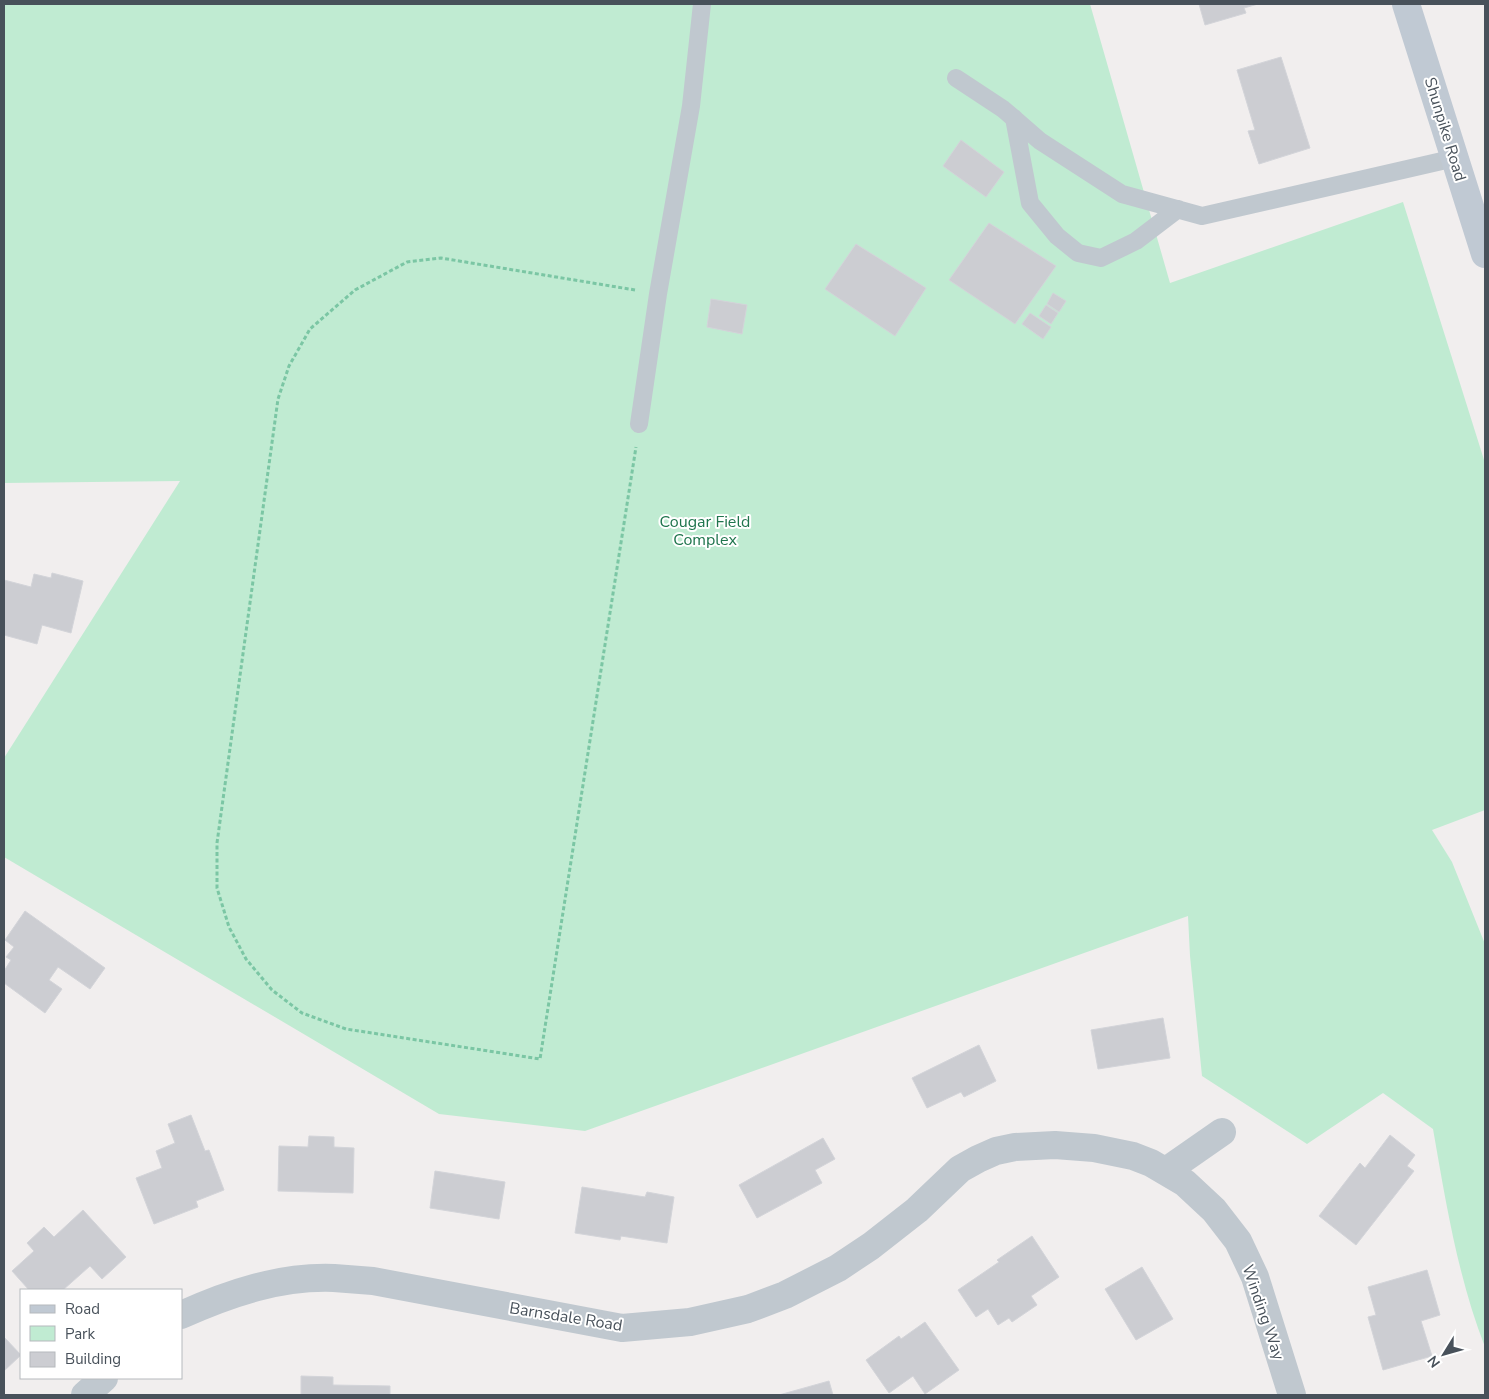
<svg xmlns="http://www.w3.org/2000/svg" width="1489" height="1399" font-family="'Nunito Sans',sans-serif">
<rect width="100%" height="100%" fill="#f1eeee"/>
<path fill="#c0ebd2" d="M4 4H1090L1170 283 1403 202 1485 463V810L1432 830 1452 862 1485 944V1347C1458 1278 1446 1203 1433 1129L1383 1093 1307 1144 1202 1076 1190 956 1188 916 585 1131 439 1114 4 857V758L180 481 4 483Z"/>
<path fill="#cccdd2" stroke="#d3d4d9" d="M1199 4H1258L1244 8 1246 13 1205 25Z
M1281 57 1310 148 1259 164 1248 131 1255 130 1237 70Z
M961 140 1004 172 986 197 943 166Z
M989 223 1056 266 1015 324 949 280Z
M856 244 926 288 895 336 825 289Z
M1053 293 1066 301 1059 312 1047 304Z
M711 299 747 305 742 334 707 327Z
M1046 305 1058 313 1051 324 1039 316Z
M1030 313 1051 327 1043 339 1022 324Z
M52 573 83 581 71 633 42 625 37 644 4 635V580L31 587 34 574 51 578Z
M25 911 105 968 90 989 58 967 49 980 62 989 45 1013 4 983V971L11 960 6 957 14 947 5 940Z
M1163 1018 1170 1058 1098 1069 1091 1030Z
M979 1045 996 1081 964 1097 961 1092 927 1108 912 1078Z
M191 1115 205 1151 209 1150 224 1190 196 1201 198 1207 154 1224 136 1178 162 1168 156 1151 175 1143 168 1124Z
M1390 1135 1415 1155 1407 1166 1414 1171 1356 1245 1319 1216 1360 1163 1365 1168Z
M309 1136 334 1137V1147L354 1148 353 1193 278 1191 279 1146 308 1147Z
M823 1138 835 1159 815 1170 822 1183 757 1218 739 1185Z
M435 1171 505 1182 499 1219 430 1208Z
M582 1187 645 1197 647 1192 674 1197 667 1243 621 1236 620 1240 575 1233Z
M83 1210 126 1257 102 1279 90 1266 63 1290H29L12 1271 34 1251 27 1243 44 1227 54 1237Z
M1032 1236 1059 1277 1031 1296 1037 1305 1012 1322 1009 1318 998 1325 988 1309 976 1317 958 1290 999 1262 997 1260Z
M1142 1267 1173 1319 1136 1340 1105 1289Z
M1427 1270 1440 1315 1421 1321 1432 1356 1383 1370 1368 1317 1376 1315 1368 1287Z
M925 1322 959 1370 925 1394 913 1376 889 1393 866 1360 899 1336 901 1339Z
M4 1337 21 1355 4 1371Z
M301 1376 333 1377V1385L390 1386V1395H301Z
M829 1381 833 1395H779Z"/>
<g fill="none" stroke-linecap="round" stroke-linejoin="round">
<path stroke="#7bc6a4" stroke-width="3" stroke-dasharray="4 2.5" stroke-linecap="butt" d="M635 290 441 258 407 262 355 290 310 329 289 366 278 399 217 843V888L229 927 246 959 272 990 302 1013 346 1029 540 1059 636 447"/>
<path stroke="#c0c8cf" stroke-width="18" d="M956 78 1003 109 1040 141 1122 194 1202 216 1455 158
M1014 118 1030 203 1057 236 1078 253 1101 258 1136 241 1178 209
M639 424 658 294 691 106 702 4"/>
<path stroke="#c0c8cf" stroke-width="28" d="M1166 1171 1222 1132
M181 1315C230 1293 280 1276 334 1278 347 1279 360 1280 373 1281L622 1328 690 1322 748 1309 785 1295 838 1268 871 1246 917 1210 960 1169 978 1159 996 1151 1015 1147 1055 1145 1094 1148 1133 1156 1151 1163 1185 1183 1214 1210 1238 1241 1255 1277 1292 1395
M85 1395 104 1378"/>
<path stroke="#c0c9d3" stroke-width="28" d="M1406 4 1485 254"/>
</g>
<g text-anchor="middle" stroke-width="4" stroke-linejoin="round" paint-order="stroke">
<g font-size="16" fill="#48515a" stroke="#fff">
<text transform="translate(1446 129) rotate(73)" y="6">Shunpike Road</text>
<text transform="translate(1264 1312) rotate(71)" y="6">Winding Way</text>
<text transform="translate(566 1316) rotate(9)" y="6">Barnsdale Road</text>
</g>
<g font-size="16" fill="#1f754d" stroke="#fff">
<text x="705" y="527">Cougar Field<tspan x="705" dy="18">Complex</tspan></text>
</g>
</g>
<rect width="1489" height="1399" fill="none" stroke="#48515a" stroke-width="10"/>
<rect x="20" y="1289" width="162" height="90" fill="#ffffff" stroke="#b6b9bd"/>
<rect x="30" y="1305" width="25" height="8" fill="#c0c9d3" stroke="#b6b9bd"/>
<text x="65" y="1314" font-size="15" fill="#48515a">Road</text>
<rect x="30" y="1326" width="25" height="15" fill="#c0ebd2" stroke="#b6b9bd"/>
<text x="65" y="1339" font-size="15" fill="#48515a">Park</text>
<rect x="30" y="1352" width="25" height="15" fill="#cccdd2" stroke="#b6b9bd"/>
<text x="65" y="1364" font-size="15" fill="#48515a">Building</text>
<g transform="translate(1444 1354) rotate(233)" stroke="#ffffff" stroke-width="4" paint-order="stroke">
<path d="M0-4L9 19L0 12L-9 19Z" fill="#48515a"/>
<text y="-8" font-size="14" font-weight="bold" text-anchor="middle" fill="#48515a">N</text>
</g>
</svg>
